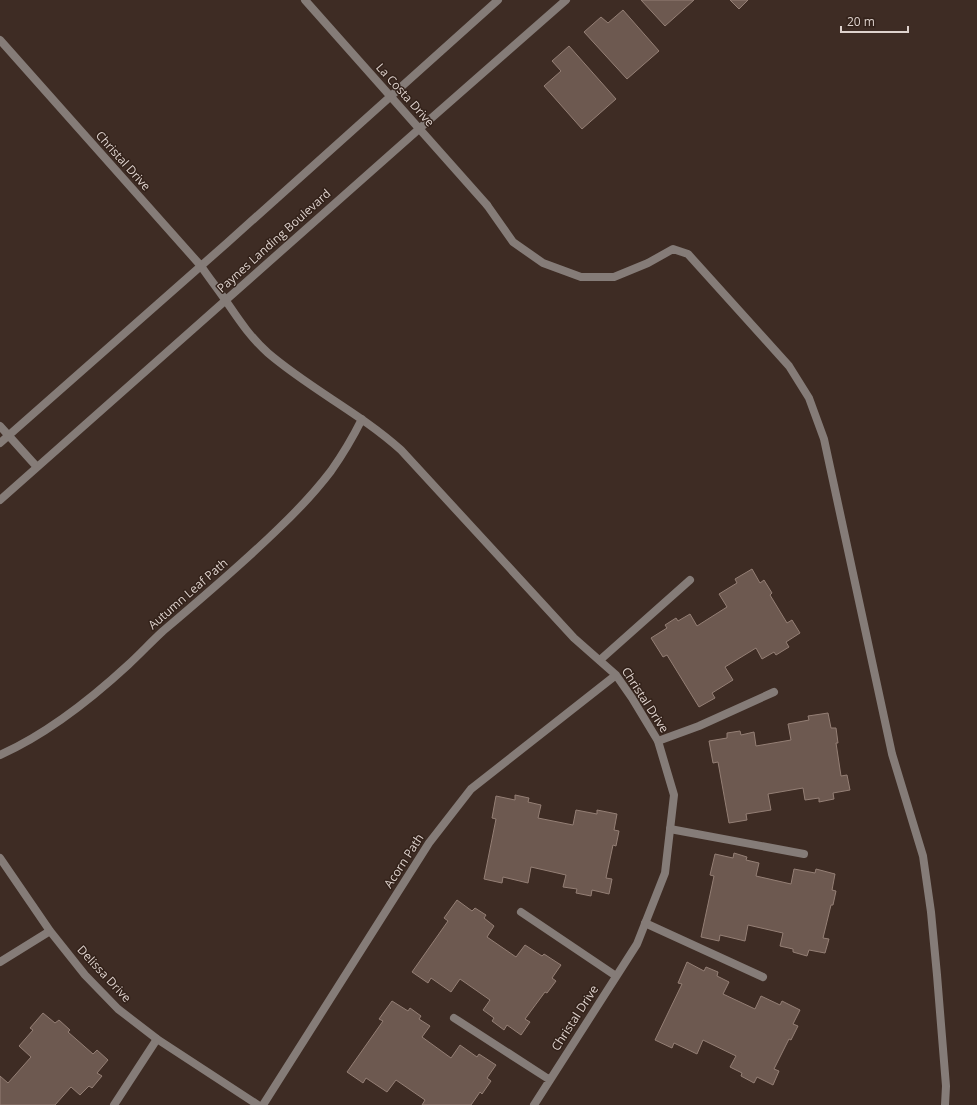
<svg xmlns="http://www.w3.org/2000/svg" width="977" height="1105" font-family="'Open Sans',sans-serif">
<rect width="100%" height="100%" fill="#3e2c24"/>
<path fill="#6d5950" stroke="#947f75" d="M641 0H694L665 26Z
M730 0H748L739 9Z
M623 10 659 51 627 79 584 32 601 17 608 23Z
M569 46 616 99 582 129 544 86 561 71 552 61Z
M752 569 760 583 764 580 772 593 770 595 787 623 792 620 800 633 786 642 789 647 776 655 774 652 762 659 756 648 725 667 733 680 712 693 715 698 699 707 667 655 663 657 651 638 667 628 665 625 676 618 678 621 690 614 697 626 727 607 719 594 737 583 735 579Z
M828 713 831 728H836L838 743H836L841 776 847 775 850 790 833 793 834 799 819 802V798L805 800 803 788 768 794 771 810 746 814 747 820 729 823 718 762 713 763 709 741 727 738V733L740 731 741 735 754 732 756 746 791 740 788 724 809 720 808 716Z
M515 795 529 798 528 802 541 805 538 818 573 825 576 810 597 814V810L617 814 614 830 619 831 616 846 613 845 606 878 612 879 609 894 592 890 591 896 576 893 577 889 563 887 566 875 531 867 528 883 503 877 502 883 484 879 496 819 492 818 496 796 515 800Z
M734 853 747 857 746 860 759 863 756 876 791 884 794 869 815 873 816 869 835 874 832 890 836 891 833 905H831L823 938 829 939 825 953 809 950 807 956 793 952V949L780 946 783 933 748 925 745 941 720 935 719 941 701 937 714 876 710 875 715 854 733 858Z
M457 900 472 911 475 908 486 915 484 918 494 926 487 937 516 957 525 945 542 956 544 954 561 965 552 978 556 981 547 993 545 992 525 1019 530 1022 521 1035 507 1025 504 1030 492 1021 494 1018 483 1010 490 1000 460 979 451 992 431 978 428 983 412 972 448 921 444 918Z
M687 962 704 971 706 967 718 972 717 976 729 982 723 994 755 1009 761 996 780 1005 782 1001 800 1010 793 1024 798 1026 791 1040 789 1039 774 1069 779 1071 773 1085 757 1077 754 1083 741 1076 742 1073 730 1067 736 1056 703 1040 697 1054 674 1043 672 1048 655 1040 682 984 678 983Z
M392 1001 408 1011 410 1008 421 1016 419 1019 430 1026 422 1037 451 1058 460 1045 477 1057 479 1054 496 1065 487 1078 491 1081 482 1094 480 1092 471 1105H422L425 1100 396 1080 387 1092 366 1078 363 1083 347 1072 383 1021 379 1019Z
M43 1013 55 1023 59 1020 70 1030 68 1032 93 1054 97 1050 108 1060 97 1073 102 1076 92 1088 89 1086 80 1095 71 1087 55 1105H0V1076L8 1083 31 1057 19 1046 33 1030 30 1028Z"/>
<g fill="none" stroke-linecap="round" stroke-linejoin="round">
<path stroke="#857c78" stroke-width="8" d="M487 205 513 242 543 263 581 277H614L648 263 673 249 688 254 789 366 809 398 824 439 892 754 923 856 931 912 937 975 946 1086 945 1105
M600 660 690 580
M658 741 699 726 774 692
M670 829 804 854
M645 923 763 977
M114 1105 157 1039"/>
<path stroke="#857c78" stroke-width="8" d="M305 0 487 205
M0 40 201 266C209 278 218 289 226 301 239 320 250 337 268 353 310 389 360 413 401 450L574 638 616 675 632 698 658 741 674 795 665 873 637 944 534 1105
M0 426 37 467
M0 443 227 243 498 0
M0 500 419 129 566 0
M0 755C47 734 90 700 128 665 140 654 151 642 163 631 202 598 241 565 278 529 297 511 315 492 331 471 343 454 353 437 362 419
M0 858 50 931 85 975 118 1009 157 1039 258 1105
M521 912 616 976
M0 962 50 931
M454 1018 550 1080
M263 1105 429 843 471 789 616 675"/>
</g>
<g text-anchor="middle" stroke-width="3" stroke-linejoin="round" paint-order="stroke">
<g font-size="12" fill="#ded2cd" stroke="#33221a">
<text transform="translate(405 95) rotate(48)" y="4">La Costa Drive</text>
<text transform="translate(123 161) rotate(48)" y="4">Christal Drive</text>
<text transform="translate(274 241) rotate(-42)" y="4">Paynes Landing Boulevard</text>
<text transform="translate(188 594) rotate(-41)" y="4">Autumn Leaf Path</text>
<text transform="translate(645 700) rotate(57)" y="4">Christal Drive</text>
<text transform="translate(404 861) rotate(-57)" y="4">Acorn Path</text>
<text transform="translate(104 974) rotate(47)" y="4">Delissa Drive</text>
<text transform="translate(575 1018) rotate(-57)" y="4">Christal Drive</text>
</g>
</g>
<path d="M841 26v6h67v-6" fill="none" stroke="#ded2cd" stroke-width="2"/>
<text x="847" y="26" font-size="12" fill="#ded2cd" stroke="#33221a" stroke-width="3" paint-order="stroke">20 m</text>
</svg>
